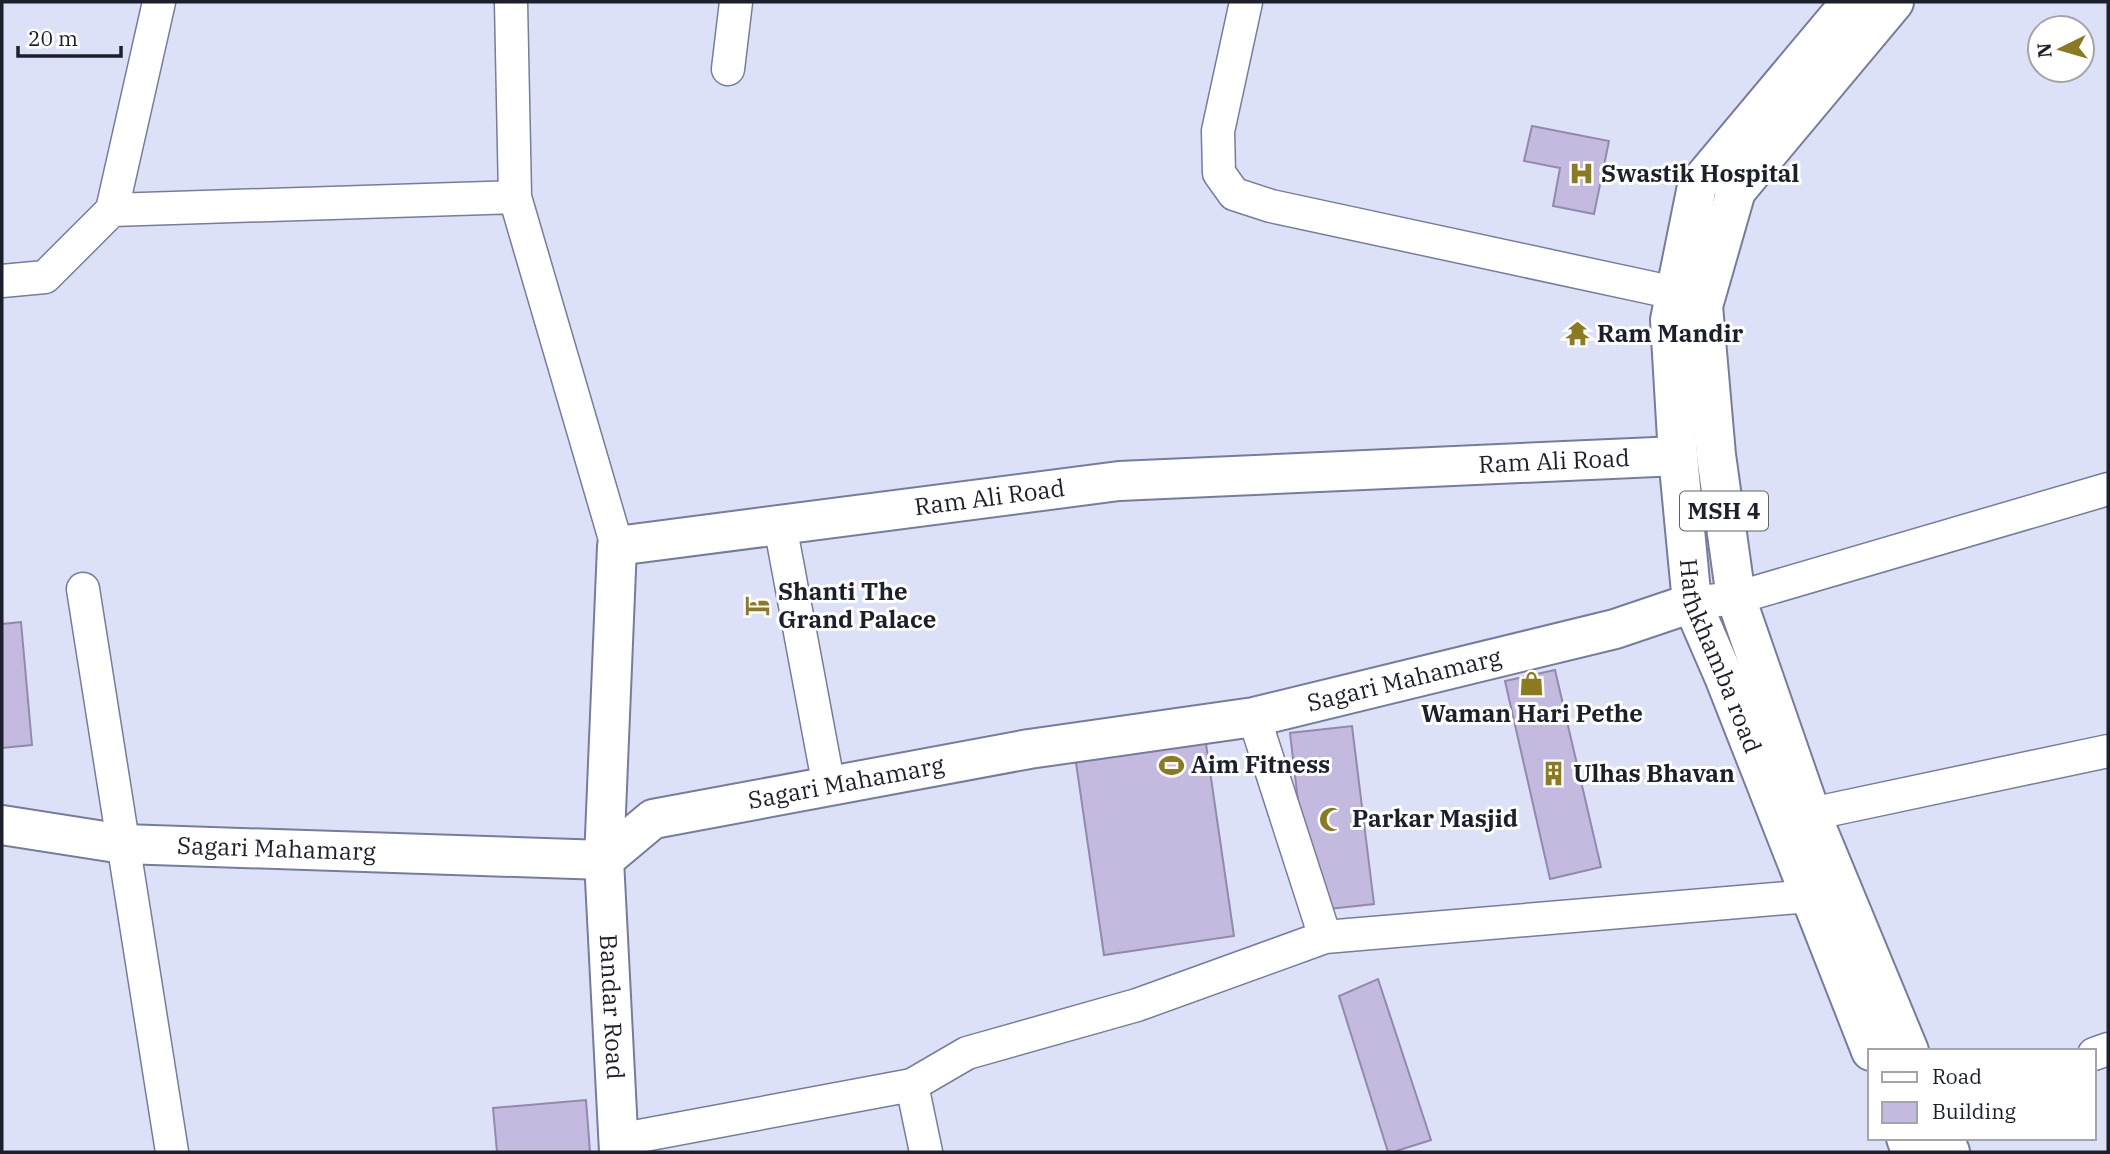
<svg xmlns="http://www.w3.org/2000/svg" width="2110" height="1154" font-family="'IBM Plex Serif',serif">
<rect width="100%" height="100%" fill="#dde1f8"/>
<path fill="#c4badf" stroke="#9289ac" stroke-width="2" d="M1532 126 1609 141 1594 214 1553 206 1560 168 1524 161Z
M21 622 32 745 2 748V624Z
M1555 670 1601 867 1550 879 1505 681Z
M1352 726 1374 904 1311 911 1290 733Z
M1205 737 1234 936 1104 955 1075 756Z
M1378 979 1431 1140 1393 1152H1388L1339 996Z
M586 1100 590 1152H497L493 1108Z"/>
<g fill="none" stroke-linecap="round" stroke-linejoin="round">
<defs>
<path id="minor" d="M511 2 515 197 617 546
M1246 2 1218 131 1219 173 1234 194 1271 206 1675 293
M728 69 736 2
M112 210 515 197
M2 281 45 277 112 210 159 2
M780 525 829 787
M83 589 172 1152
M1692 603 1736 598 2108 489
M1254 717 1325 937
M1811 814 2108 751
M2094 1054 2108 1049
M618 1140 912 1085
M926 1152 912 1085 967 1053 1137 1005 1325 937 1810 896"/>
<g id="tertiary">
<path id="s1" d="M604 860 619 1152"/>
</g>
<g id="secondary">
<path id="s2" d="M2 825 123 844 604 860 653 819 1029 749 1254 717 1615 629 1692 603"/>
<path id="s3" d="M604 860 617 546 1119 481 1678 456"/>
</g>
<g id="primary">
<path id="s4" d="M1851 2 1697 186 1670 320 1678 456 1692 603 1725 679 1871 1051"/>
<path d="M1894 2 1736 191 1703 306 1716 455 1736 598 1811 814 1909 1051"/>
<path d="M1906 1138 1911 1152"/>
<path d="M1944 1138 1950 1152"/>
</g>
</defs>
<use href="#minor" stroke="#767c9e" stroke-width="35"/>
<use href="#tertiary" stroke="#767c9e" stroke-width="42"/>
<use href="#secondary" stroke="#767c9e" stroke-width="42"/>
<use href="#primary" stroke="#767c9e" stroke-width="42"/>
<use href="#minor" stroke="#fff" stroke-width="32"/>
<use href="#tertiary" stroke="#fff" stroke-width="38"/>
<use href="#secondary" stroke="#fff" stroke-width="38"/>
<use href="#primary" stroke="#fff" stroke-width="38"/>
</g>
<defs>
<symbol id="hospital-bare" viewBox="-9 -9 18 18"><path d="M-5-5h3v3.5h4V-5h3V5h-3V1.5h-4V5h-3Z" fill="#8c7a1f" stroke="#fff" stroke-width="2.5" paint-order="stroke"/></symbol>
<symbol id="temple-bare" viewBox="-9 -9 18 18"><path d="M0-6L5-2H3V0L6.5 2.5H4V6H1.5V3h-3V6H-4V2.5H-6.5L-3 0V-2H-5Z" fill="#8c7a1f" stroke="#fff" stroke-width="2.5" paint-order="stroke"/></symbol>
<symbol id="hotel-bare" viewBox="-9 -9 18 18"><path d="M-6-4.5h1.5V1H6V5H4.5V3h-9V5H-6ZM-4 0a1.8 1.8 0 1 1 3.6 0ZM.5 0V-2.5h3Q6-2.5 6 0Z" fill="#8c7a1f" stroke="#fff" stroke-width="2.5" paint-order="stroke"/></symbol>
<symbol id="shop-bare" viewBox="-9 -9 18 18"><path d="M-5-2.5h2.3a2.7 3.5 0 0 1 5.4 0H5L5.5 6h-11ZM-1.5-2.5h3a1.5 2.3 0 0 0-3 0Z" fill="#8c7a1f" stroke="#fff" stroke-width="2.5" paint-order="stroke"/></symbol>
<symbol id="stadium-bare" viewBox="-9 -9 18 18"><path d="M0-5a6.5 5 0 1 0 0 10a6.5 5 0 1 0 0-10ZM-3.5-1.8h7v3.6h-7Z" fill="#8c7a1f" stroke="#fff" stroke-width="2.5" paint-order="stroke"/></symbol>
<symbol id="building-bare" viewBox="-9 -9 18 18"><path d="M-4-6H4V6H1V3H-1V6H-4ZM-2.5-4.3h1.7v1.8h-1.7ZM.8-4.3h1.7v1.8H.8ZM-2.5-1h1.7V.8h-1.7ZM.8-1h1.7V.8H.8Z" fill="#8c7a1f" stroke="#fff" stroke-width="2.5" paint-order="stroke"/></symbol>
<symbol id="mosque-bare" viewBox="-9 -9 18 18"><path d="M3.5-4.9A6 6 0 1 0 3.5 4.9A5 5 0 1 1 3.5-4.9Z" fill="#8c7a1f" stroke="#fff" stroke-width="2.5" paint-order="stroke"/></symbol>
</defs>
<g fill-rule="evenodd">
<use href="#hospital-bare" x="1564" y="156" width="35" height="35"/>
<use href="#temple-bare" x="1560" y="316" width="35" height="35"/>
<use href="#hotel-bare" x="740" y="588" width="35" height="35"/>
<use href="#shop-bare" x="1514" y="666" width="35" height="35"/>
<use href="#stadium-bare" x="1154" y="748" width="35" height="35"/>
<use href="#building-bare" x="1536" y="756" width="35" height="35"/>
<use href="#mosque-bare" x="1314" y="802" width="35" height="35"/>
</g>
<g text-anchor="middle" stroke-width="6" stroke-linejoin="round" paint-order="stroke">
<rect fill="#fff" stroke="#60626b" stroke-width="2" x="1680" y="491.5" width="88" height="39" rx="5"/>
<g font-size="23" font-weight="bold" fill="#1c1f2c">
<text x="1724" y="519">MSH 4</text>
</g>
<g font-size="24" font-weight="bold" fill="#1c1f2c" stroke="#fff" text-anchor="start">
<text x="1601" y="182">Swastik Hospital</text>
<text x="1597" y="342">Ram Mandir</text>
<text x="778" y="600">Shanti The<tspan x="778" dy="28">Grand Palace</tspan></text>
<text x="1532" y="722" text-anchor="middle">Waman Hari Pethe</text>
<text x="1191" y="773">Aim Fitness</text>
<text x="1573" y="782">Ulhas Bhavan</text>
<text x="1352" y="827">Parkar Masjid</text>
</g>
<g font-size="24" fill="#1c1f2c" stroke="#fff">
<text dy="8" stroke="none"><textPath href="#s3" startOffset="1256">Ram Ali Road</textPath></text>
<text dy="8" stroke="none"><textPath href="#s3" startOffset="690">Ram Ali Road</textPath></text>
<text dy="8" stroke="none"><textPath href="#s4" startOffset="719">Hathkhamba road</textPath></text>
<text dy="8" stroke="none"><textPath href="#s2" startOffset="1432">Sagari Mahamarg</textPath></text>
<text dy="8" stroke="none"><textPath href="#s2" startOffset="864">Sagari Mahamarg</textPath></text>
<text dy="8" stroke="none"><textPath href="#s2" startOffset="276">Sagari Mahamarg</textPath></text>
<text dy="8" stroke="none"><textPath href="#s1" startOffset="147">Bandar Road</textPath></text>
</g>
</g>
<rect width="2110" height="1154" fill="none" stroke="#1c1f2c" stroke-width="7"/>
<rect x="1868" y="1049" width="228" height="91" fill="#ffffff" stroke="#a4a5ab" stroke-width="2"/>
<rect x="1882" y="1072" width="35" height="10" fill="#ffffff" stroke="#a4a5ab" stroke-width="2"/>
<text x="1932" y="1084" font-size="21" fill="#1c1f2c">Road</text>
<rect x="1882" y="1102" width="35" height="21" fill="#c4badf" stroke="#a4a5ab" stroke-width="2"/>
<text x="1932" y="1119" font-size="21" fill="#1c1f2c">Building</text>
<g transform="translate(2061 49) rotate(265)"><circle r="33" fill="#ffffff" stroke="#a4a5ab" stroke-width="2"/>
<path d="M0-5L12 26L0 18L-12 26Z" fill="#8c7a1f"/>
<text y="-10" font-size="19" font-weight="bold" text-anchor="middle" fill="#1c1f2c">N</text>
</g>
<path d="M18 46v10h103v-10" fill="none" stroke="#1c1f2c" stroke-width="3.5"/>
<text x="28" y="46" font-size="21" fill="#1c1f2c" stroke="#ffffff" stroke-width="5" paint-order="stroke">20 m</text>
</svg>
